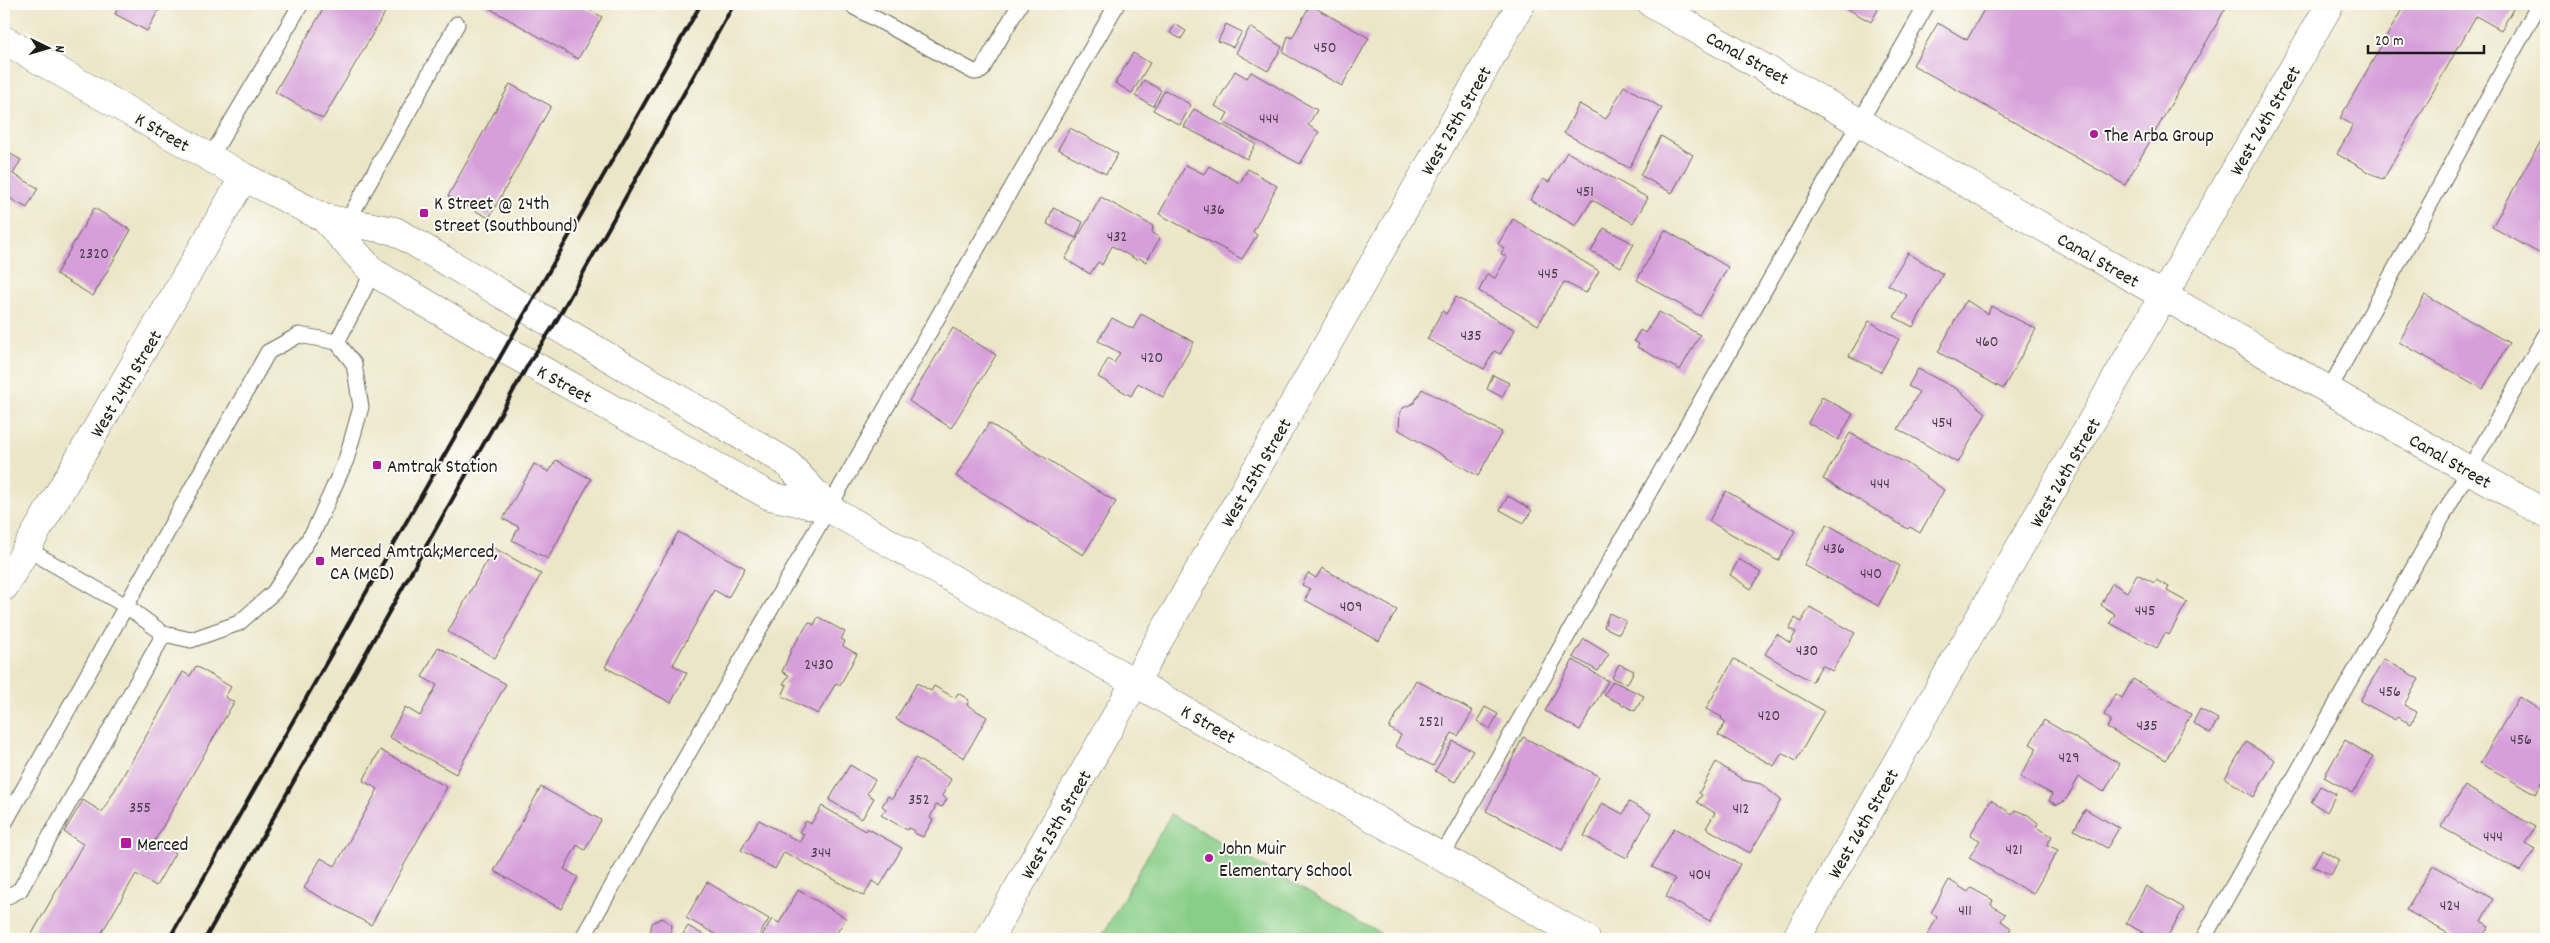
<svg xmlns="http://www.w3.org/2000/svg" width="2550" height="943" font-family="Dekko,sans-serif">
<rect width="100%" height="100%" fill="#fdfcf7"/>
<filter id="ink" filterUnits="userSpaceOnUse"><feTurbulence type="fractalNoise" baseFrequency=".02" numOctaves="2"/><feDisplacementMap in="SourceGraphic" scale="10" xChannelSelector="R" yChannelSelector="G"/><feConvolveMatrix kernelMatrix="1 2 1 2 8 2 1 2 1" color-interpolation-filters="sRGB"/></filter>
<filter id="wash" filterUnits="userSpaceOnUse"><feTurbulence type="fractalNoise" baseFrequency=".0096" numOctaves="4" result="noise"/><feDisplacementMap in="SourceGraphic" scale="20" xChannelSelector="R" yChannelSelector="G"/><feGaussianBlur stdDeviation="1.12" result="paint"/><feColorMatrix in="noise" values="0 0 0 0 0 0 0 0 0 0 0 0 0 0 0 0 0 1.4 0 .05"/><feComposite in="paint" operator="in"/></filter>
<g filter="url(#wash)">
<rect width="100%" height="100%" fill="#ece6c8"/>
<path fill="#89ce88" stroke="#527552" d="M1171 814 1390 939H1100Z"/>
<g id="blocks">
<path fill="#d69fd9" d="M120 4H162L147 31 115 14Z
M326 4H390L323 119 275 92Z
M482 4H579L602 17 578 59Z
M1838 4H1881L1871 22Z
M1987 4H2228L2125 185 1913 65 1938 23 1967 40Z
M2405 4H2516L2501 30 2476 16 2383 180 2337 154 2353 125 2340 118Z
M1310 5 1369 38 1342 86 1283 53 1288 36 1292 38Z
M1175 24 1186 31 1181 39 1170 33Z
M1226 24 1242 32 1233 47 1218 41Z
M1250 27 1282 47 1268 71 1236 53Z
M1133 53 1150 63 1132 93 1115 83Z
M1235 71 1247 78 1251 72 1317 110 1308 125 1319 132 1300 164 1223 122 1228 113 1215 106Z
M1144 80 1161 90 1153 106 1135 96Z
M510 84 551 106 489 218 448 196Z
M1624 86 1662 108 1629 168 1564 133 1579 104 1606 119Z
M1165 90 1191 105 1180 125 1153 110Z
M1194 109 1256 144 1247 159 1184 127Z
M1070 128 1118 154 1106 174 1058 149Z
M2546 132V257L2492 227Z
M1661 136 1693 155 1672 193 1640 175Z
M4 150 21 160 13 174 38 188 27 208 4 195Z
M1567 152 1648 198 1633 223 1592 200 1576 226 1530 200 1543 179 1549 182Z
M1186 165 1204 174 1209 166 1240 183 1248 169 1277 186 1253 232 1257 235 1242 259 1159 214Z
M1101 197 1153 226 1152 233 1160 238 1146 262 1139 258 1137 260 1112 246 1102 265 1098 262 1090 274 1065 259Z
M94 208 131 230 93 296 56 274Z
M1053 208 1083 222 1076 238 1047 224Z
M1513 219 1599 271 1586 293 1564 282 1538 325 1479 291 1487 274 1495 278 1507 257 1501 254 1504 248 1498 244Z
M1604 228 1634 244 1621 267 1591 251Z
M1665 230 1728 267 1700 316 1637 280Z
M1908 253 1943 274 1913 327 1894 317 1907 295 1888 285Z
M2425 295 2509 343 2483 389 2399 342Z
M1456 297 1515 330 1500 354 1494 351 1484 369 1427 339 1442 311 1446 314Z
M1966 300 1988 314 1991 306 2036 329 2003 389 1938 352Z
M1659 312 1700 335 1680 370 1637 347 1639 344 1634 341 1640 330 1645 333Z
M1141 314 1194 342 1163 397 1138 383 1131 396 1098 377 1108 359 1114 363 1120 353 1098 341 1112 318 1133 329Z
M1869 321 1899 339 1881 372 1849 356Z
M953 328 996 355 951 428 909 401Z
M1918 369 1957 389 1986 413 1958 463 1898 429 1919 392 1908 386Z
M1493 375 1509 383 1502 397 1487 389Z
M1422 389 1502 432 1478 476 1399 430 1400 412 1403 408 1414 403Z
M1822 397 1853 414 1838 440 1808 423Z
M989 423 1116 502 1083 555 956 476Z
M1850 433 1908 464 1944 490 1920 533 1910 527 1908 529 1823 479Z
M556 460 591 479 548 559 512 540 519 527 503 519 534 464 549 472Z
M1726 491 1795 531 1778 561 1709 521Z
M1508 496 1532 510 1524 523 1500 510Z
M1827 524 1900 566 1878 606 1804 565Z
M678 532 745 568 728 598 714 590 673 665 687 673 671 703 605 667Z
M494 548 541 574 495 658 448 632Z
M1739 559 1761 573 1751 589 1730 575Z
M1322 568 1397 610 1379 641 1305 600 1310 589 1302 585 1308 573 1316 578Z
M2137 574 2154 583 2156 580 2169 587 2167 591 2187 602 2169 635 2165 633 2157 648 2110 623 2115 614 2101 605 2112 583 2127 592Z
M1810 607 1855 633 1832 671 1822 665 1812 682 1765 654 1777 634 1790 643 1796 632 1789 629 1795 618 1801 622Z
M1609 613 1626 621 1619 634 1604 627Z
M818 617 845 632 841 639 845 641 843 646 857 654 840 685 836 683 818 714 782 696 787 685 783 684 789 675 782 672 792 648 809 622 814 625Z
M1584 639 1609 654 1598 671 1573 657Z
M438 647 506 684 456 774 389 737 405 707 420 716 437 685 422 677Z
M1734 659 1824 711 1796 761 1782 753 1774 766 1718 735 1726 722 1721 719 1722 717 1706 709Z
M2384 659 2419 679 2404 705 2417 712 2411 724 2397 717 2395 720 2360 701Z
M1573 660 1608 681 1580 730 1545 711Z
M1619 664 1634 671 1627 684 1612 678Z
M196 666 231 687 225 697 234 702 154 842 175 853 156 886 136 874 98 939H29L83 844 64 832 83 800 102 812 183 672 190 676Z
M2133 679 2191 714 2166 760 2107 728 2111 720 2104 715 2115 694 2122 698Z
M1416 680 1473 711 1458 736 1452 733 1433 766 1395 746 1401 735 1389 728Z
M1613 681 1644 696 1635 711 1604 695Z
M917 683 931 691 934 686 955 698 958 693 969 700 967 705 987 717 964 758 896 719Z
M2519 697 2546 713V785L2542 783 2536 794 2480 763Z
M1485 707 1498 714 1490 729 1477 721Z
M2200 709 2218 719 2210 734 2193 723Z
M2044 720 2120 764 2104 792 2079 777 2065 801 2057 805 2049 801 2052 794 2020 777 2037 748 2030 744Z
M1523 737 1599 776 1562 850 1486 811Z
M2345 740 2373 757 2353 793 2324 777Z
M1453 741 1473 751 1455 782 1435 771Z
M2246 742 2275 760 2254 797 2225 778Z
M380 750 447 787 371 925 304 888 321 858 335 866 378 789 363 781Z
M915 758 951 779 942 796 947 799 942 807 936 805 930 818 933 820 923 837 914 833 915 831 908 828 907 830 881 815 886 809 882 806 888 796 892 799Z
M1716 762 1743 780 1761 784 1781 800 1750 853 1706 828 1715 813 1697 802 1702 795 1699 793Z
M850 765 875 780 867 794 874 798 862 819 829 800Z
M2320 786 2336 794 2327 812 2311 802Z
M2465 786 2535 827 2525 843 2535 849 2520 871 2441 827Z
M541 787 601 820 585 850 577 845 564 869 578 877 561 909 494 871Z
M1991 800 2012 814 2015 810 2028 815 2038 823 2036 827 2052 836 2047 845 2058 850 2033 894 1969 858 1980 840 1970 835Z
M1629 802 1651 814 1627 858 1584 836 1602 803 1623 814Z
M822 806 865 831 867 828 902 848 880 886 872 881 864 896 784 852 775 869 741 850 759 820 800 842 804 834 799 832 806 821 811 824Z
M2085 809 2119 828 2107 848 2074 830Z
M1674 828 1740 864 1710 921 1666 897 1675 879 1652 867Z
M2322 850 2339 860 2331 875 2313 866Z
M2433 865 2493 899 2481 921 2489 926 2481 939H2458L2406 910Z
M1949 880 1968 892 1971 888 1993 900 1991 905 2005 914 2001 921 2011 928 2005 939H1933L1927 936 1937 917 1931 913Z
M707 882 769 919 757 939H724L686 918Z
M2146 886 2184 908 2166 939H2154L2126 923Z
M798 890 846 918 833 939H766L761 937 772 919 779 923Z
M662 918 672 925 670 937 656 939 650 935 652 923Z
M688 926 711 939H680Z"/>
</g>
</g>
<g filter="url(#ink)">
<use href="#blocks" fill-opacity="0" stroke="#656358" stroke-width="1"/>
<g fill="none" stroke-linecap="round" stroke-linejoin="round">
<defs>
<path id="service" d="M855 4 854 7 974 72 981 71 1020 4
M210 158 301 4
M347 222 457 24
M337 342 373 272
M2329 390 2539 4
M4 824C92 667 179 509 268 352L299 335 337 342 354 364 361 407 346 460 314 531 274 592 239 623 191 640 164 634 126 606 27 549
M1442 856 1927 4
M4 898 20 890 164 634
M582 939 1117 4
M2203 939 2546 334"/>
<path id="minor" d="M1652 4 2546 514
M4 40 244 177 324 218 395 231 786 462 830 509 1586 939
M324 218 373 272 504 349 770 496 830 509
M4 587 244 177
M989 939 1521 4
M1796 939 2330 4"/>
</defs>
<use href="#service" stroke="#656358" stroke-width="17"/>
<use href="#minor" stroke="#656358" stroke-width="29"/>
<use href="#service" stroke="#fff" stroke-width="15"/>
<use href="#minor" stroke="#fff" stroke-width="28"/>
<path stroke="#1c1c1c" stroke-width="4" d="M169 939 701 4
M205 939 529 363 554 325 734 4"/>
</g>
</g>
<g fill="#b5179e" stroke="#fdfcf7" stroke-width="2">
<circle cx="2094" cy="134" r="5"/>
<rect x="419" y="208" width="10" height="10" rx="2.5"/>
<rect x="372" y="460" width="10" height="10" rx="2.5"/>
<rect x="315" y="556" width="10" height="10" rx="2.5"/>
<rect x="120" y="837" width="12" height="12" rx="2.5"/>
<circle cx="1209" cy="858" r="5"/>
</g>
<g text-anchor="middle" stroke-width="4" stroke-linejoin="round" paint-order="stroke">
<g font-size="16" fill="#4a3d4b">
<text x="1325" y="52">450</text>
<text x="1269" y="123">444</text>
<text x="1585" y="196">451</text>
<text x="1214" y="214">436</text>
<text x="1117" y="241">432</text>
<text x="94" y="258">2320</text>
<text x="1548" y="278">445</text>
<text x="1471" y="340">435</text>
<text x="1987" y="346">460</text>
<text x="1152" y="362">420</text>
<text x="1942" y="427">454</text>
<text x="1880" y="488">444</text>
<text x="1834" y="553">436</text>
<text x="1871" y="578">440</text>
<text x="1351" y="611">409</text>
<text x="2145" y="615">445</text>
<text x="1807" y="655">430</text>
<text x="819" y="669">2430</text>
<text x="2390" y="696">456</text>
<text x="1769" y="720">420</text>
<text x="1431" y="726">2521</text>
<text x="2147" y="730">435</text>
<text x="2521" y="744">456</text>
<text x="2069" y="762">429</text>
<text x="919" y="804">352</text>
<text x="140" y="812">355</text>
<text x="1741" y="813">412</text>
<text x="2493" y="841">444</text>
<text x="2014" y="854">421</text>
<text x="821" y="857">344</text>
<text x="1700" y="879">404</text>
<text x="2450" y="910">424</text>
<text x="1965" y="915">411</text>
</g>
<g font-size="19" fill="#1c1c1c" stroke="#fdfcf7">
<text transform="translate(1748 57) rotate(29)" y="7">Canal Street</text>
<text transform="translate(1455 120) rotate(-60)" y="7">West 25th Street</text>
<text transform="translate(2264 120) rotate(-60)" y="7">West 26th Street</text>
<text transform="translate(163 131) rotate(30)" y="7">K Street</text>
<text transform="translate(2099 259) rotate(30)" y="7">Canal Street</text>
<text transform="translate(125 383) rotate(-59)" y="7">West 24th Street</text>
<text transform="translate(565 383) rotate(29)" y="7">K Street</text>
<text transform="translate(2451 460) rotate(30)" y="7">Canal Street</text>
<text transform="translate(1255 472) rotate(-60)" y="7">West 25th Street</text>
<text transform="translate(2064 472) rotate(-60)" y="7">West 26th Street</text>
<text transform="translate(1209 723) rotate(30)" y="7">K Street</text>
<text transform="translate(1862 823) rotate(-60)" y="7">West 26th Street</text>
<text transform="translate(1055 824) rotate(-60)" y="7">West 25th Street</text>
</g>
<g font-size="19" fill="#1c1c1c" stroke="#fdfcf7" text-anchor="start">
<text x="2104" y="141">The Arba Group</text>
<text x="434" y="209">K Street @ 24th<tspan x="434" dy="22">Street (Southbound)</tspan></text>
<text x="387" y="472">Amtrak Station</text>
<text x="330" y="557">Merced Amtrak;Merced,<tspan x="330" dy="22">CA (MCD)</tspan></text>
<text x="137" y="850">Merced</text>
<text x="1219" y="854">John Muir<tspan x="1219" dy="22">Elementary School</tspan></text>
</g>
</g>
<rect width="2550" height="943" fill="none" stroke="#fdfcf7" stroke-width="20"/>
<g transform="translate(48 48) rotate(95)" stroke="#fdfcf7" stroke-width="4" paint-order="stroke">
<path d="M0-4L9 19L0 12L-9 19Z" fill="#1c1c1c"/>
<text y="-8" font-size="14" font-weight="bold" text-anchor="middle" fill="#1c1c1c">N</text>
</g>
<path d="M2368 45v8h116v-8" fill="none" stroke="#1c1c1c" stroke-width="2.5"/>
<text x="2375" y="45" font-size="15" fill="#1c1c1c" stroke="#fdfcf7" stroke-width="4" paint-order="stroke">20 m</text>
</svg>
